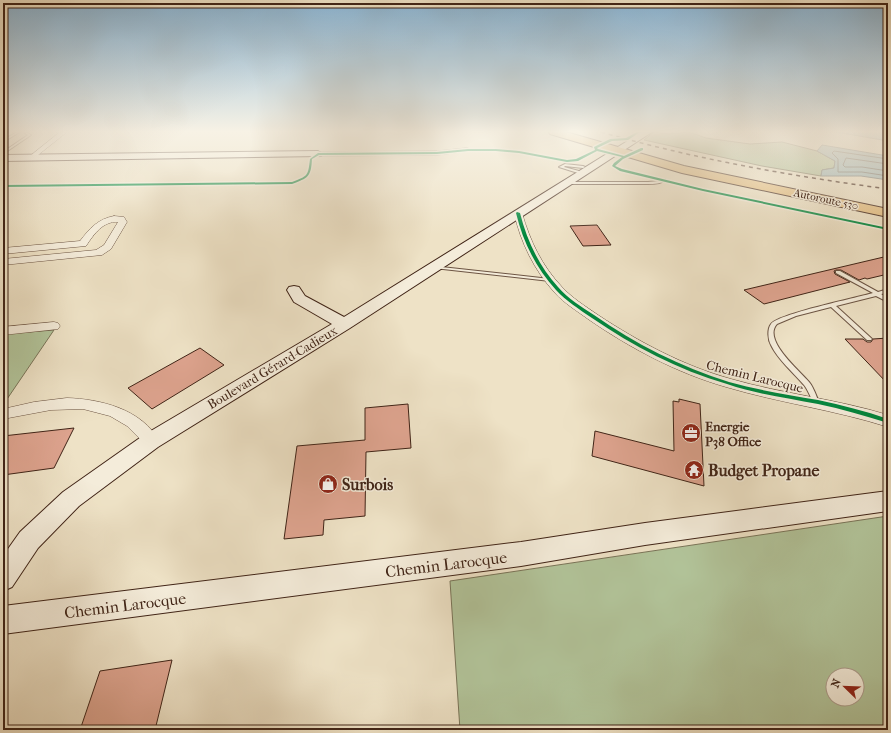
<svg xmlns="http://www.w3.org/2000/svg" width="891" height="733" font-family="'IM FELL French Canon',serif">
<rect width="100%" height="100%" fill="#eee2c6"/>
<filter id="stains"><feTurbulence type="fractalNoise" baseFrequency=".005" numOctaves="4"/><feColorMatrix values="0 0 0 0 .2 0 0 0 0 .09 0 0 0 0 .02 0 0 0 .5 -.17"/></filter>
<radialGradient id="worn" r=".72"><stop offset=".6" stop-color="#630" stop-opacity="0"/><stop offset="1" stop-color="#630" stop-opacity=".3"/></radialGradient>
<path fill="#b2c49a" stroke="#797458" fill-rule="evenodd" d="M654 132 669 134 689 132 706 138 750 144 782 142 817 151 835 161 834 168 822 170 821 176 762 166 644 140Z
M54 330 3 405V334Z
M888 516V730H460L450 581ZM833 675H857V699H833Z"/>
<path fill="#9ebbbf" stroke="#787f7c" d="M836 132H888V141Z
M822 145 888 156V180L861 176H821L822 170 834 168 835 161 817 151Z"/>
<g fill="none" stroke-linecap="round" stroke-linejoin="round">
<path stroke="#6f706b" stroke-width="1" d="M888 159 834 151 832 153 838 159V172H862L888 176
M888 164 846 158 843 165 845 167H862L888 171"/>
</g>
<path fill="#dda38e" stroke="#402417" d="M597 225 611 245 583 246 570 226Z
M888 256V274L867 279 865 278 859 280 841 270H836L834 271 835 274 850 282 764 304 744 290Z
M888 338V384L845 339H863L867 342H871L873 339Z
M200 348 224 365 152 409 128 388Z
M679 399 700 404 704 486 592 456 595 431 674 451 673 401 679 402Z
M408 404 411 448 366 452 365 516 324 520 323 535 284 539 297 446 365 440V408Z
M74 428 54 468 3 475V436Z
M172 660 155 730H80L100 671Z"/>
<g fill="none" stroke-linecap="round" stroke-linejoin="round">
<defs>
<path id="lane" d="M17 132H20L3 142V140Z
M23 132H26L31 135 3 154V152L28 135Z
M565 164 583 166 585 167 583 168 565 166 564 167 579 171V173H578L559 167Z
M664 179 666 180C661 184 654 184 648 184H566L564 183 566 182H648L659 181Z
M432 266 550 279 552 280 550 281 434 268H432Z
M836 271H840L878 292 888 289V293L881 294 888 298V302L876 296 836 306 871 338 872 339 871 340H867L831 307 796 316 777 324C762 340 800 371 809 382 814 388 816 396 819 402L818 404H814C811 398 808 390 804 385 793 372 778 360 771 345 768 340 767 329 771 324 778 314 856 298 873 293L836 273Z"/>
<path id="street" d="M60 132H67L33 159H29V157Z
M468 148 470 149V151L437 155 318 156 315 154 318 152 437 151Z
M518 210 522 213C530 241 542 266 562 287 572 298 585 306 598 315 639 342 684 366 731 379 783 394 837 399 888 415V427C835 410 780 403 726 387 677 373 630 348 588 319 577 311 564 303 555 293 534 270 521 243 514 213Z
M114 216 124 217 127 222 111 249 102 255 3 265V259L96 250 104 245 118 222C103 221 94 234 86 246L3 254V248L80 241C90 228 98 219 114 216Z
M54 322 58 323 60 326 58 329 3 335V327Z
M67 398C100 399 142 409 159 441L156 445 151 447 146 445 127 426 110 416 83 409 51 410 3 419V409L34 402Z"/>
<path id="secondary" d="M642 132H652L350 328 158 447 79 506 38 548 12 587 3 591V556L20 532 63 492 144 435 332 324 294 302 287 290 289 287 294 286 299 287 305 296 344 317Z
M318 151 323 154 321 156 3 161V155Z
M888 491V511L645 545 521 566 3 634V606L521 542 645 523Z"/>
<path id="highway" d="M549 132H566L684 166 888 209V217L682 173 550 134Z"/>
</defs>
<use href="#lane" stroke="#6c5443" stroke-width="2"/>
<use href="#street" stroke="#6c5443" stroke-width="1"/>
<use href="#secondary" stroke="#402417" stroke-width="2"/>
<use href="#highway" stroke="#402417" stroke-width="2"/>
<use href="#lane" fill="#f4ecda" fill-rule="evenodd"/>
<use href="#street" fill="#f4ecda" fill-rule="evenodd"/>
<use href="#secondary" fill="#f4ecda" fill-rule="evenodd"/>
<use href="#highway" fill="#e7c183" fill-rule="evenodd"/>
<path stroke="#402417" stroke-width="1.5" stroke-dasharray="4 4" stroke-linecap="butt" d="M601 132C695 159 791 176 888 189"/>
<defs>
<path id="cycleway" d="M637 132H640L628 140 612 141 597 148 598 149 624 156 641 148H643V150L623 159 615 166 622 169 703 189 888 228V230L703 191 620 171 612 166 614 163 622 157 597 151 578 161 567 162 519 153 496 151H468L437 154 319 155 312 159C311 177 308 178 292 184L3 187V185L292 182C308 176 308 176 310 159L318 153 437 152 468 149H496L519 151 567 160 576 159 595 150 594 147 610 139 626 138Z
M517 212 520 213C527 241 539 266 558 287 568 299 582 307 594 315 635 344 681 367 729 382 758 390 788 395 818 400 842 405 865 411 888 419V423C865 416 842 409 818 404 787 398 756 394 727 384 678 370 633 346 592 318 579 309 566 301 556 290 536 268 523 242 516 213Z"/>
</defs>
<use href="#cycleway" stroke="#f4ecda" stroke-width="3"/>
<use href="#cycleway" fill="#00873e" fill-rule="evenodd"/>
</g>
<linearGradient id="sky" x2="0" y2="1"><stop stop-color="#8ab7d8"/><stop offset="0.56" stop-color="#f7f2e5"/><stop offset="1" stop-color="#f7f2e5" stop-opacity="0"/></linearGradient>
<rect width="891" height="235" fill="url(#sky)"/>
<defs>
<symbol id="office-disc" viewBox="-11 -11 22 22"><circle r="9.5" fill="#8f2418" stroke="#f4ecda"/><path d="M-6-3h4V-5.5h4V-3h4V5H-6ZM-1-4.5V-3h2v-1.5ZM-6 0V1H6V0Z" fill="#fff"/></symbol>
<symbol id="temple-disc" viewBox="-11 -11 22 22"><circle r="9.5" fill="#8f2418" stroke="#f4ecda"/><path d="M0-6L5-2H3V0L6.5 2.5H4V6H1.5V3h-3V6H-4V2.5H-6.5L-3 0V-2H-5Z" fill="#fff"/></symbol>
<symbol id="shop-disc" viewBox="-11 -11 22 22"><circle r="9.5" fill="#8f2418" stroke="#f4ecda"/><path d="M-5-2.5h2.3a2.7 3.5 0 0 1 5.4 0H5L5.5 6h-11ZM-1.5-2.5h3a1.5 2.3 0 0 0-3 0Z" fill="#fff"/></symbol>
</defs>
<g fill-rule="evenodd">
<use href="#office-disc" x="680" y="422" width="22" height="22"/>
<use href="#temple-disc" x="683" y="459" width="22" height="22"/>
<use href="#shop-disc" x="317" y="473" width="22" height="22"/>
</g>
<g text-anchor="middle" stroke-width="3" stroke-linejoin="round" paint-order="stroke">
<g font-size="11" fill="#402417" stroke="#f4ecda">
<text transform="translate(826 199) rotate(12)" y="4">Autoroute 530</text>
</g>
<g font-size="13" fill="#402417" stroke="#f4ecda">
<text transform="translate(272 367) rotate(-31)" y="5">Boulevard Gérard-Cadieux</text>
<text transform="translate(755 376) rotate(14)" y="5">Chemin Larocque</text>
</g>
<g font-size="13" font-weight="bold" fill="#402417" stroke="#f4ecda" text-anchor="start">
<text x="705" y="431">Energie<tspan x="705" dy="15">P38 Office</tspan></text>
</g>
<g font-size="16" font-weight="bold" fill="#402417" stroke="#f4ecda" text-anchor="start">
<text x="708" y="476">Budget Propane</text>
<text x="342" y="490">Surbois</text>
</g>
<g font-size="16" fill="#402417" stroke="#f4ecda">
<text transform="translate(446 564) rotate(-7)" y="6">Chemin Larocque</text>
<text transform="translate(125 605) rotate(-7)" y="6">Chemin Larocque</text>
</g>
</g>
<rect width="891" height="733" fill="none" stroke="#eee2c6" stroke-width="16"/>
<rect x="4" y="4" width="883" height="725" fill="none" stroke="#402417" stroke-width="2"/>
<rect x="8" y="8" width="875" height="717" fill="none" stroke="#402417"/>
<g transform="translate(845 687) rotate(293)"><circle r="19" fill="#f4ecda" stroke="#ac9c8c"/>
<path d="M0-3L7 15L0 10L-7 15Z" fill="#8f2418"/>
<text y="-6" font-size="11" font-weight="bold" text-anchor="middle" fill="#402417">N</text>
</g>
<rect width="100%" height="100%" filter="url(#stains)"/>
<rect width="100%" height="100%" fill="url(#worn)"/>
</svg>
